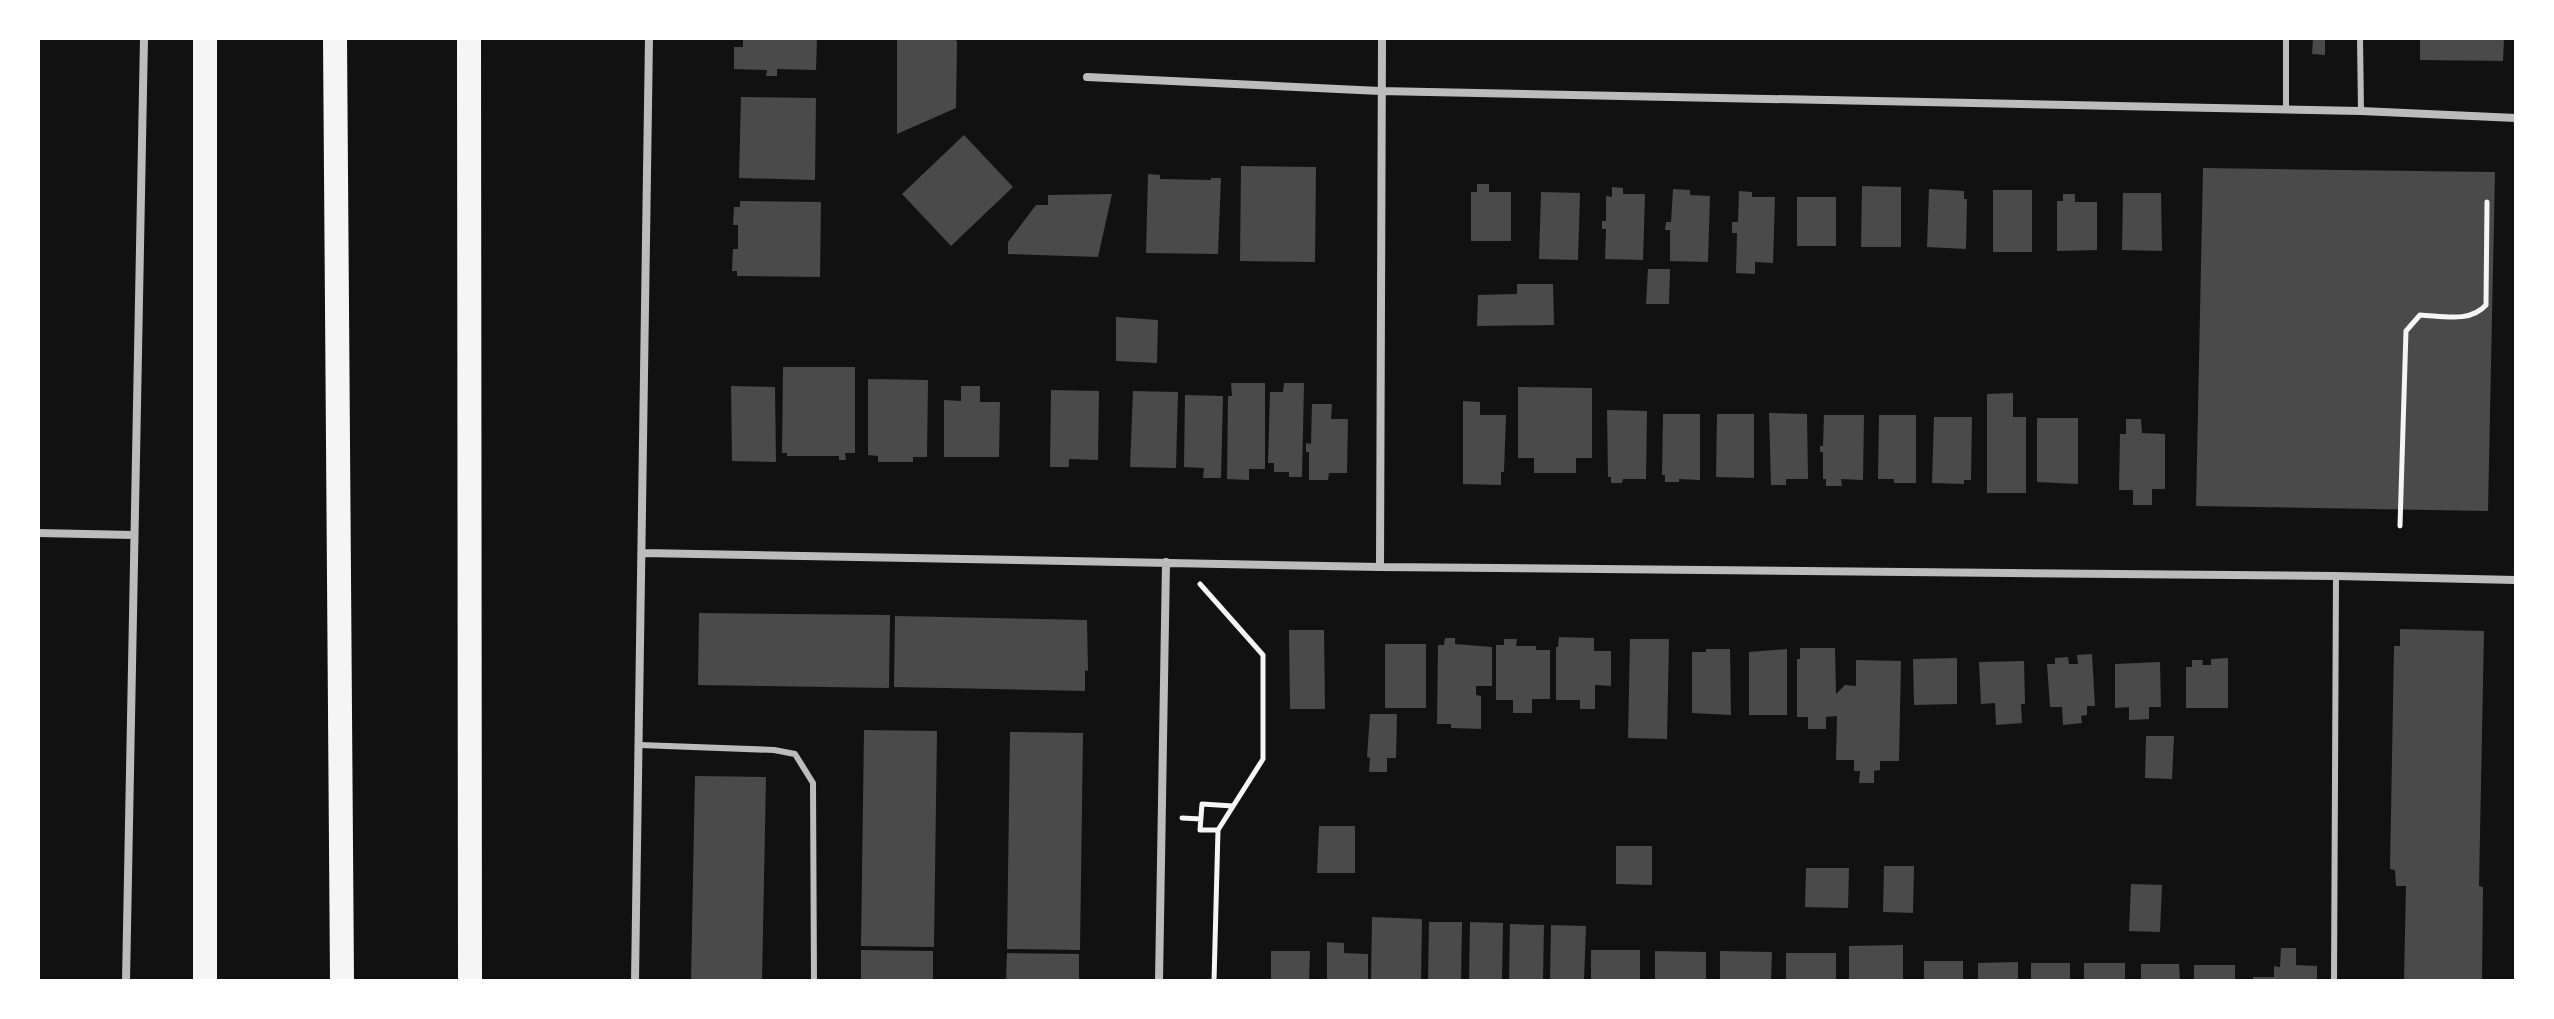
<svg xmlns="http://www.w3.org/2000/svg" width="2554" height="1019" font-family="'Nunito Sans',sans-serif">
<rect width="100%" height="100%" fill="#111"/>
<path fill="#4a4a4a" d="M743 38H817L816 70 777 69V76H766L767 70 734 69V47H743Z
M897 38H951L957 41 956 108 897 134Z
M2313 38H2325V55L2312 54Z
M2420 38H2504L2503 61 2420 60Z
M741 97 816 98 815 180 739 178Z
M964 135 1013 187 951 246 902 194Z
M1241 166 1316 167 1315 262 1240 261Z
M2203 168 2495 172 2488 511 2196 506Z
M1148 174 1160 175V179L1211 180V178H1221L1218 254 1146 253Z
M1477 184H1489V192H1511V241H1471V192H1477Z
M1862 186 1901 187V247H1861Z
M1612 187 1623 188V194H1645L1643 260 1605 259 1606 229H1602V221H1606V196L1612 197Z
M1673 189 1690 190V195L1710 196 1708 262 1670 261V230H1665L1666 222H1671Z
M1929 189 1964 191V199H1967L1966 249 1927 247Z
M1993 190H2032V252H1993Z
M1739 191 1752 192V197H1775L1773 263 1755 262V274L1736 273 1737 233H1732V222H1738Z
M1541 192 1580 193 1578 260 1539 259Z
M2123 193H2161L2162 251 2122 250Z
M1112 194 1098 257 1008 254V242L1036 205H1048V195Z
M2063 194H2075V202H2097V250L2057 251V201H2063Z
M1797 197H1836V246H1797Z
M740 201 821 202 820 277 737 276V271H732L733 249H738V225H733L734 207H740Z
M1648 269H1670L1669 304H1646Z
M1517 284H1553L1554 325 1477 326 1478 295 1517 294Z
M1116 317 1158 320 1157 363 1116 361Z
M783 367H855V453H845L846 460H839V456H787V453H782Z
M868 379 928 380 927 457H913V462H878V456L868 455Z
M1231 383H1265V469H1249V480L1227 479 1228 396H1232Z
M1284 383H1304L1302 477H1289V472H1274V463H1268L1270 392H1283Z
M731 386 775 387 776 462 732 461Z
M961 386H980V402H1000L999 457H944V400L961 401Z
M1518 387 1592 388V458H1576V473H1534V458H1518Z
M1051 390 1099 391 1098 460 1069 459V467H1050Z
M1133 391 1178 392 1176 468 1130 467Z
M2013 393V417H2026V493H1987V394Z
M1185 395 1223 396 1221 478H1203L1204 468 1184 467Z
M1463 401 1480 402V415H1506L1504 472H1501V485L1463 484Z
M1312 404H1332L1331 419H1348L1347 473H1329L1328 480H1309V452H1306V443L1311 444Z
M1607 410 1647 411 1646 479H1623L1622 483H1611V477H1608Z
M1769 413 1807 414 1808 479H1786V485H1771Z
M1663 414H1700V480L1679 479V482H1665V475H1662Z
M1717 414H1754V478L1716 477Z
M1824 415H1864L1863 480 1841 479 1842 486H1826V479H1823V452H1820V446H1823Z
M1879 415H1916V483H1894V479H1878Z
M1934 417H1972L1971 480H1964V484L1932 483Z
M2037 418H2078V484L2037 482Z
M2126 419H2141L2142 433 2165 434V489H2152V505H2133V490H2119L2120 434H2126Z
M699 613 890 615 889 688 698 685Z
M895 616 1087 620 1088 671 1085 670V691L894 687Z
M2400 629 2484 631 2479 886 2483 887 2482 981H2404L2406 886H2396L2395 870 2390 869 2394 646H2400Z
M1289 630H1324L1325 709H1290Z
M1559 637 1594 638V651H1611V686L1595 685V709H1580V700H1556V647H1558Z
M1445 638H1455V644L1492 647V686H1476V695L1481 696V729L1451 728V724H1437L1438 645H1444Z
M1504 639H1517L1516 646H1536V650H1550V699H1532V713H1513V700H1496V645H1504Z
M1630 639H1669L1667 739 1628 738Z
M1385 644H1426V708H1385Z
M1800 648H1835L1836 694 1845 685 1856 686V660L1901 661 1899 761H1880V770L1874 771V783H1859L1860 771H1854V760H1836L1837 716 1826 717V729H1808V717H1797V659H1800Z
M1706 649H1730L1731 715 1692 713V652H1706Z
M1787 649V715H1749V652Z
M2092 654 2095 706H2087V715L2081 716 2082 723 2063 725 2062 707H2050L2047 664H2055V658L2068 657 2069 664H2078L2077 655Z
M1957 658V704L1914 705 1913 659Z
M2228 658V708H2186V667H2192V660H2203L2202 665H2211V659Z
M2024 661 2025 704H2021L2022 723 1996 725 1995 703 1981 704 1979 662Z
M2160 662 2161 707H2149V719L2129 720V707L2115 708V664Z
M1370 714H1397L1396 758H1387V772H1369L1370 758 1367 757Z
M864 730 937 731 934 947 861 946Z
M1010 732 1083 733 1080 950 1007 949Z
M2146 736H2174L2172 779 2145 778Z
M695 776 766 777 762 981H691Z
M1319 826H1355V873H1317Z
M1616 846H1652V885L1616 884Z
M1884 866H1914L1913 913 1883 912Z
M1806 868H1849L1848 908 1805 907Z
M2131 884 2162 885 2160 932 2129 931Z
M1372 917 1422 919 1421 981H1371Z
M1429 922H1462L1461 981H1428Z
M1470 922 1503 923 1502 981H1469Z
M1510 924 1544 925 1543 981H1509Z
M1551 925 1586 926 1584 981H1550Z
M1327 942 1344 943V953L1368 954V981H1327Z
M1903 945V981H1849V946Z
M2281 948H2296V965L2317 966V981H2253V977H2274V966L2280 967Z
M861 950 933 951V981H861Z
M1591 950H1640V981H1591Z
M1271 951H1310L1309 981H1271Z
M1655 951 1706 952V981H1655Z
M1720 951 1772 952 1771 981H1720Z
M1007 953 1079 954V981H1006Z
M1786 953H1836V981H1786Z
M1924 961H1963V981H1924Z
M2018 962V981H1978V963Z
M2031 963H2070V981H2031Z
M2084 963H2125V981H2084Z
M2141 964H2179L2180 981H2141Z
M2194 965H2235V981H2194Z"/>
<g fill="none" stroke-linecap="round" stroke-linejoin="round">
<path stroke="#f5f5f5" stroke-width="5" d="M2400 526 2406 331 2420 315C2443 316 2470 323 2486 305L2487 202
M1200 584 1263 655V759L1218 830 1214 981
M1182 818 1201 819
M1217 830H1200L1202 804 1233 806"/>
<path stroke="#bcbcbc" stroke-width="6" d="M2286 38V109
M2360 38 2361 111
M640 745 774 750 795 754 813 783 814 981
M2334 981 2336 576"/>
<path stroke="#bcbcbc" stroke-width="8" d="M1087 77 1380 91 2361 111 2516 118
M38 533 134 535
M643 553 1380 567 2336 576 2516 580
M1380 567 1382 38
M126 981 144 38
M635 981 649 38
M1159 981 1166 562"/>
<path stroke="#f5f5f5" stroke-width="24" d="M335 38 342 981
M469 38 470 981
M205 981V38"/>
</g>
<rect width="2554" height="1019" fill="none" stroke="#ffffff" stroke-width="80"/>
</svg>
